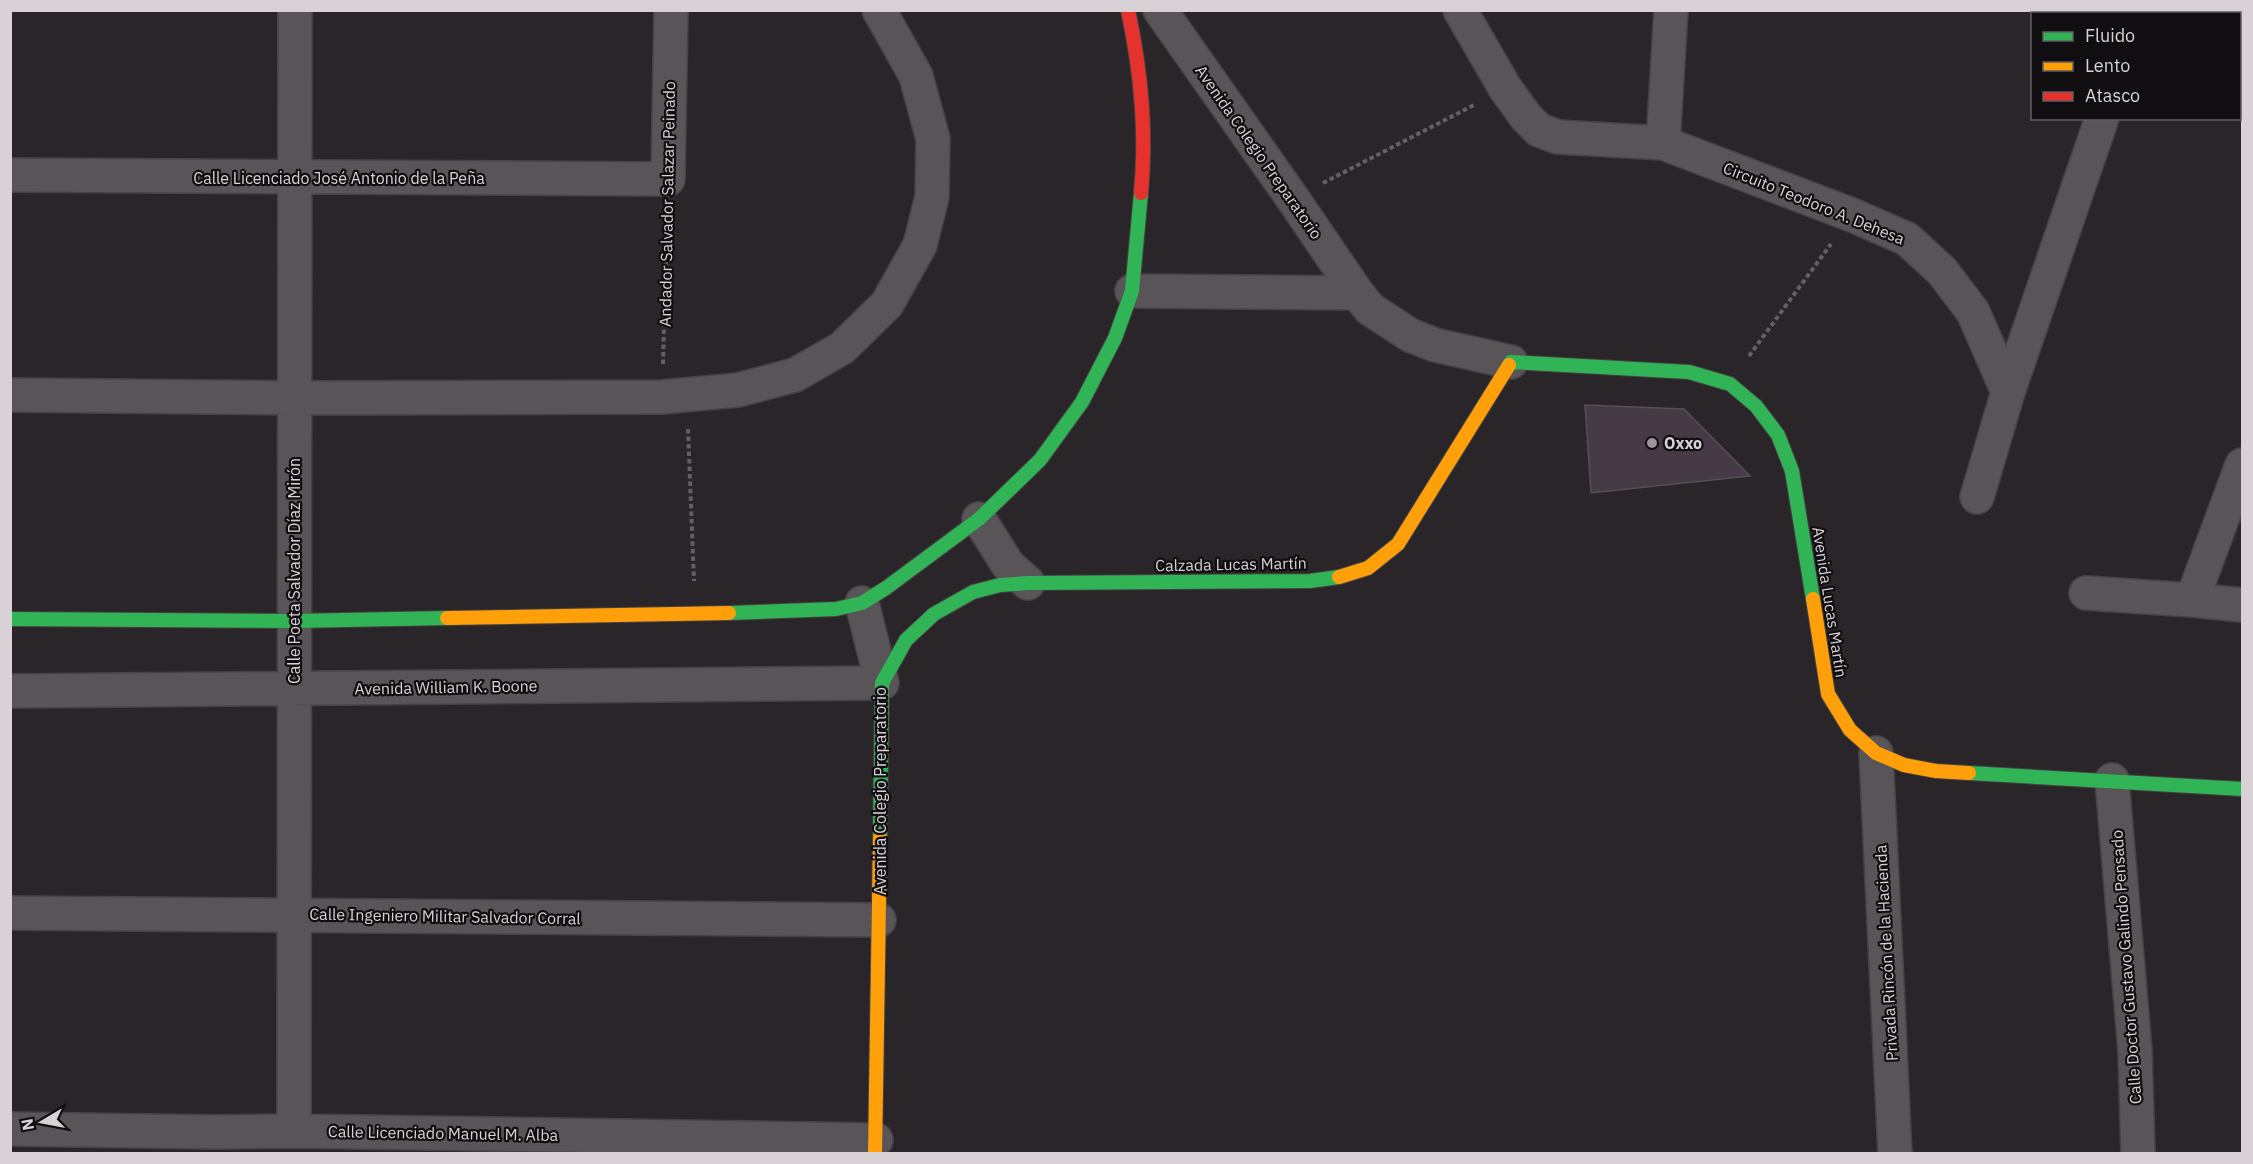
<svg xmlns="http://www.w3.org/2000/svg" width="2253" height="1164" font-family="'IBM Plex Sans',sans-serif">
<rect width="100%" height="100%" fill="#292529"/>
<path fill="#463a46" stroke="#545054" stroke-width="1.5" d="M1585 405 1684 409 1750 476 1591 493Z"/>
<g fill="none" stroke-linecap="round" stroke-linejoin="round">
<defs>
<path id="street" d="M1160 10 1293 199 1357 293 1370 309 1410 335 1435 345 1511 362
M1460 10 1505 88 1526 117 1539 130 1558 137 1663 143 1852 215 1907 239 1942 271 1973 312 2008 392
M2180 14 2183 10
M1663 143 1671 10
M10 175 668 179 671 10
M1132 291 1357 293
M10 395 293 398 662 397 738 390 795 375 842 348 887 304 920 245 932 197 933 139 916 76 879 10
M1977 497 2008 392 2102 118
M979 519 1008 565 1028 583
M2086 593 2192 600 2242 605
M2192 600 2242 465
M10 691 882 683 862 603
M1876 753 1895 1154
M2112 780 2135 1051 2138 1154
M10 913 879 920
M10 1129 215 1132 294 1131 876 1140
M294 1131 295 10"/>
<path id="fast" d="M1509 365 1511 362 1689 372 1730 384 1756 406 1778 435 1792 471 1813 599
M729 613 836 609 862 603 886 588 979 519 1040 460 1082 402 1115 338 1132 291 1141 193
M10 619 293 621 447 618
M1969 773 2242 789
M880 838 882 683 906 640 934 614 973 592 1000 585 1028 583 1310 581 1339 577"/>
<path id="slow" d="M1339 577 1368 568 1398 544 1509 365
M1813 599 1828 694 1850 730 1876 753 1904 765 1936 771 1969 773
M447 618 729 613
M875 1154 880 838"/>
<path id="jam" d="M1128 10C1141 71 1147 131 1141 193"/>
</defs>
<use href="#street" stroke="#454245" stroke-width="36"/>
<use href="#fast" stroke="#454245" stroke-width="16"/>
<use href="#slow" stroke="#454245" stroke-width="16"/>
<use href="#jam" stroke="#454245" stroke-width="16"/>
<path stroke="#636063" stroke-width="4" stroke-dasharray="4.5 3" stroke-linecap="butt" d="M1323 183 1474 105
M1749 356 1831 244
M663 364 667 215
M688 429 694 581"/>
<use href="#street" stroke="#585457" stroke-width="33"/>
<use href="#fast" stroke="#30b455" stroke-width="14"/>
<use href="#slow" stroke="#ff9f0a" stroke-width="14"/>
<use href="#jam" stroke="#e5322d" stroke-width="14"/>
</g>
<circle fill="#9b959a" stroke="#110e11" stroke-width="2" cx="1652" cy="443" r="6"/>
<g text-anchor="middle" stroke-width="4.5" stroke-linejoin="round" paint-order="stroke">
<g font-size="16" fill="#d8d2d7" stroke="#110e11">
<text transform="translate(1259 152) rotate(55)" y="6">Avenida Colegio Preparatorio</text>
<text x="339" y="184">Calle Licenciado José Antonio de la Peña</text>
<text transform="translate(1814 203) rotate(22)" y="6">Circuito Teodoro A. Dehesa</text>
<text transform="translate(667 204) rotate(-89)" y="6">Andador Salvador Salazar Peinado</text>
<text transform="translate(1231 564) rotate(-1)" y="6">Calzada Lucas Martín</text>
<text transform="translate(294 571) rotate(-90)" y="6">Calle Poeta Salvador Díaz Mirón</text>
<text transform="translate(1830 602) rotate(81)" y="6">Avenida Lucas Martín</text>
<text transform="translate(446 687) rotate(-1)" y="6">Avenida William K. Boone</text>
<text transform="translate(880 791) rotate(-90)" y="6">Avenida Colegio Preparatorio</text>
<text transform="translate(445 916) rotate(1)" y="6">Calle Ingeniero Militar Salvador Corral</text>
<text transform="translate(1886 953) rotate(-93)" y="6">Privada Rincón de la Hacienda</text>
<text transform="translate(2126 967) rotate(-94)" y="6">Calle Doctor Gustavo Galindo Pensado</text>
<text transform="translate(443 1133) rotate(1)" y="6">Calle Licenciado Manuel M. Alba</text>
</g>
<g font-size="16" font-weight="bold" fill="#d8d2d7" stroke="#110e11" text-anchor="start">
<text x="1664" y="449">Oxxo</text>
</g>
</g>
<rect width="2253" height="1164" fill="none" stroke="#d8d2d7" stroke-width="24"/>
<rect x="2031" y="12" width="210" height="108" fill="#110e11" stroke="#615c60" stroke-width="1.5"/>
<rect x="2043" y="32" width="30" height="9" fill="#30b455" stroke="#615c60" stroke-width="1.5"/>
<text x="2085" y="42" font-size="18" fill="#d8d2d7">Fluido</text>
<rect x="2043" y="62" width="30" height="9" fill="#ff9f0a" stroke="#615c60" stroke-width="1.5"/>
<text x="2085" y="72" font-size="18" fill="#d8d2d7">Lento</text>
<rect x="2043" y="92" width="30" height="9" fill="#e5322d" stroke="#615c60" stroke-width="1.5"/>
<text x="2085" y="102" font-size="18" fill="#d8d2d7">Atasco</text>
<g transform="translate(42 1122) rotate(260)" stroke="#110e11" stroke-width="4.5" paint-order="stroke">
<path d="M0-4.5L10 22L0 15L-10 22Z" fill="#d8d2d7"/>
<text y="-9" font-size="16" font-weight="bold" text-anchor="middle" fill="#d8d2d7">N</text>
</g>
</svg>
